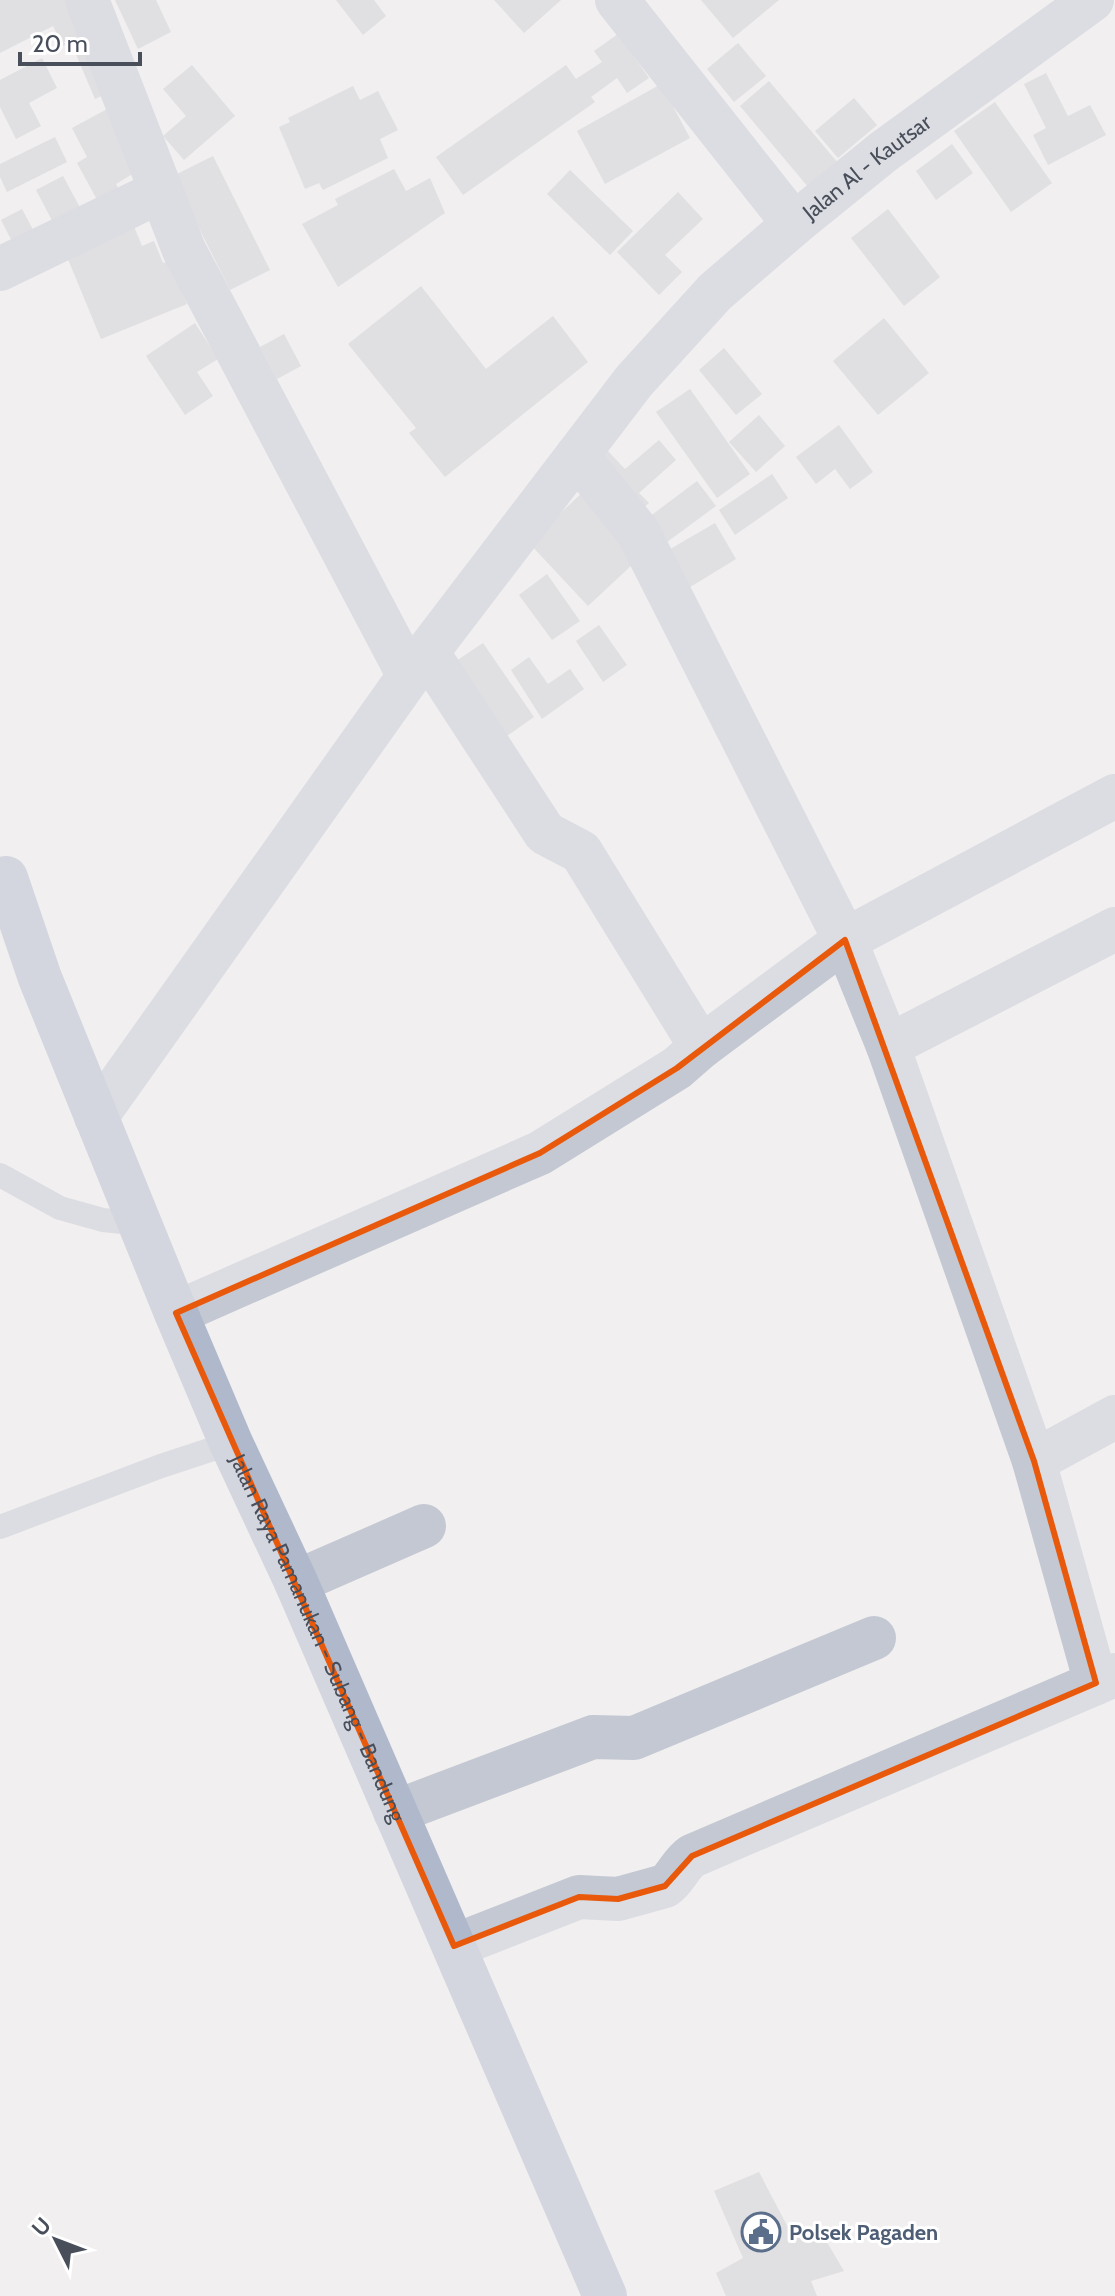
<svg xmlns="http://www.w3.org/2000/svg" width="1115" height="2296" font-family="Cabin,sans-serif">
<rect width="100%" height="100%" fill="#f1efef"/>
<path fill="#cccdd3" d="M0 0H79L94 31 63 46 53 26 0 53Z
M115 0H156L171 32 138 49Z
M336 0H374L386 16 363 35Z
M494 0H561L524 33Z
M701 0H779L733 38Z
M618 34 649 78 627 93 617 78 591 97 595 102 463 195 436 157 566 65 576 79 602 62 594 51Z
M100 42 119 88 95 99 75 52Z
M738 43 766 76 734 102 707 69Z
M42 58 57 88 29 103 41 126 16 139 0 107V80Z
M192 65 235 116 184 160 163 136 186 116 163 89Z
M1046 73 1068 116 1090 105 1106 135 1048 165 1033 135 1046 128 1024 84Z
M769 81 838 163 809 188 740 106Z
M661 84 690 138 605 184 577 131Z
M353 86 360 100 378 91 398 130 380 139 388 158 323 190 319 183 305 189 279 127 290 122 288 118Z
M854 98 877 125 838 158 815 131Z
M995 102 1052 183 1011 212 954 131Z
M109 108 127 142 120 146 134 173 116 184 127 204 106 216 77 163 87 157 72 128Z
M55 137 67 162 7 192 0 177V164Z
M952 144 973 173 936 200 916 171Z
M213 156 270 270 230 290 173 176Z
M394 169 406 191 430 178 445 213 338 287 302 224 338 205 335 199Z
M570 170 633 231 610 255 547 194Z
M63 176 84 215 57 230 36 190Z
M678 192 703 219 665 255 682 272 659 295 617 252Z
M22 209 40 243 19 255 1 220Z
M888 209 940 277 904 306 851 238Z
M133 224 142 246 154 241 163 263 170 261 187 304 101 339 65 252Z
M421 286 486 369 553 316 588 362 445 477 409 433 416 428 348 344Z
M884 318 929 373 878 415 833 361Z
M195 323 218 359 197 372 213 396 185 415 146 356Z
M284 334 301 366 277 379 260 347Z
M724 348 762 394 736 415 699 370Z
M690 389 750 474 717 498 656 412Z
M759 415 785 446 756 472 729 442Z
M839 425 873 472 850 489 835 469 816 484 796 457Z
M659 440 676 460 639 493 649 503 636 514 589 463 606 449 625 469Z
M772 474 788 498 735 535 719 510Z
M697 481 716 506 659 548 641 523Z
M587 488 647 551 588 606 529 543Z
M715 523 736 559 687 589 665 552Z
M547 574 580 621 552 640 519 595Z
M599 625 627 665 603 682 576 641Z
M483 643 534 717 504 738 453 663Z
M529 657 548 684 570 669 584 689 542 719 511 670Z
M759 2172 793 2237 818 2227 844 2271 811 2281 817 2296H726L716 2273 743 2258 714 2191Z"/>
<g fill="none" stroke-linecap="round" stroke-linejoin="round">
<path stroke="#c3c8d3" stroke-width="24" d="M0 1175 60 1208 103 1220 142 1224
M0 1527 161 1466 231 1443"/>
<g stroke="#c3c8d3" stroke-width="44">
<path d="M87 0 184 250 409 676"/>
<path id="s1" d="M617 0 794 224 883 152 1092 0"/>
<path d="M0 269 161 191"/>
<path d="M427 652 545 833 581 852 701 1047"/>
<path d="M1115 796 845 940 888 1046 1115 929"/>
<path d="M888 1046 1034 1461 1096 1683 1115 1675"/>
<path d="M96 1117 409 676 634 381 715 292 794 224"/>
<path d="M176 1313 540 1153 677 1068 701 1047 845 940 638 532 577 456"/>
<path d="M1034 1461 1115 1417"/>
<path d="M296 1582 424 1526"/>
<path d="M395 1812 593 1737 634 1738 874 1638"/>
<path d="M454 1946 579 1897 618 1899 665 1886C676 1879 680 1864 692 1856L1096 1683"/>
</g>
<path stroke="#b0b9cc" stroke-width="44" id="s2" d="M6 878 40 978 176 1313 231 1443 296 1582 605 2296"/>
</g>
<path d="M0 0H1115V2296H0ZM845 940 1034 1461 1096 1683 692 1856 665 1886 618 1899 579 1897 454 1946 176 1313 540 1153 677 1068Z" fill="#f1efef" fill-opacity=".55" fill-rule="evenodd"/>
<path fill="none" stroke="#e8590c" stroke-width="6" stroke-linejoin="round" d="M845 940 1034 1461 1096 1683 692 1856 665 1886 618 1899 579 1897 454 1946 176 1313 540 1153 677 1068Z"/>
<defs>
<symbol id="civic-ring" viewBox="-11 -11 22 22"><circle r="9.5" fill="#fff" stroke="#5c6f8a" stroke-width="1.5"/><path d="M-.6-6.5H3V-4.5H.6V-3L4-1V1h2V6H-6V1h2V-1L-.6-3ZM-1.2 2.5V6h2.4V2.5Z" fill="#5c6f8a"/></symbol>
</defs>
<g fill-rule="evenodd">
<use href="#civic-ring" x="739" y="2210" width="44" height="44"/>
</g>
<g text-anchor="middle" stroke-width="6" stroke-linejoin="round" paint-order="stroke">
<g font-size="22" fill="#484f5b" stroke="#fff">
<text dy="8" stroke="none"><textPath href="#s1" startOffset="378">Jalan Al - Kautsar</textPath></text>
<text dy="8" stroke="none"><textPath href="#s2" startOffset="822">Jalan Raya Pamanukan - Subang - Bandung</textPath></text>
</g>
<g font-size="22" font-weight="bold" fill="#4e5e75" stroke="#fff" text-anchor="start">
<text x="789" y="2240">Polsek Pagaden</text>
</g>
</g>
<g transform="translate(56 2240) rotate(312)" stroke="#ffffff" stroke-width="6" paint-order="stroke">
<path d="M0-6L14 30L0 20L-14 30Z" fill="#484f5b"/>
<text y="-12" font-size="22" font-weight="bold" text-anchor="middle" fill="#484f5b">U</text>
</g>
<path d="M20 52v12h120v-12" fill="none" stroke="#484f5b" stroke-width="4"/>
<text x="32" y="52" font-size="24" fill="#484f5b" stroke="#ffffff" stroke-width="6" paint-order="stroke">20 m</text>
</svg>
